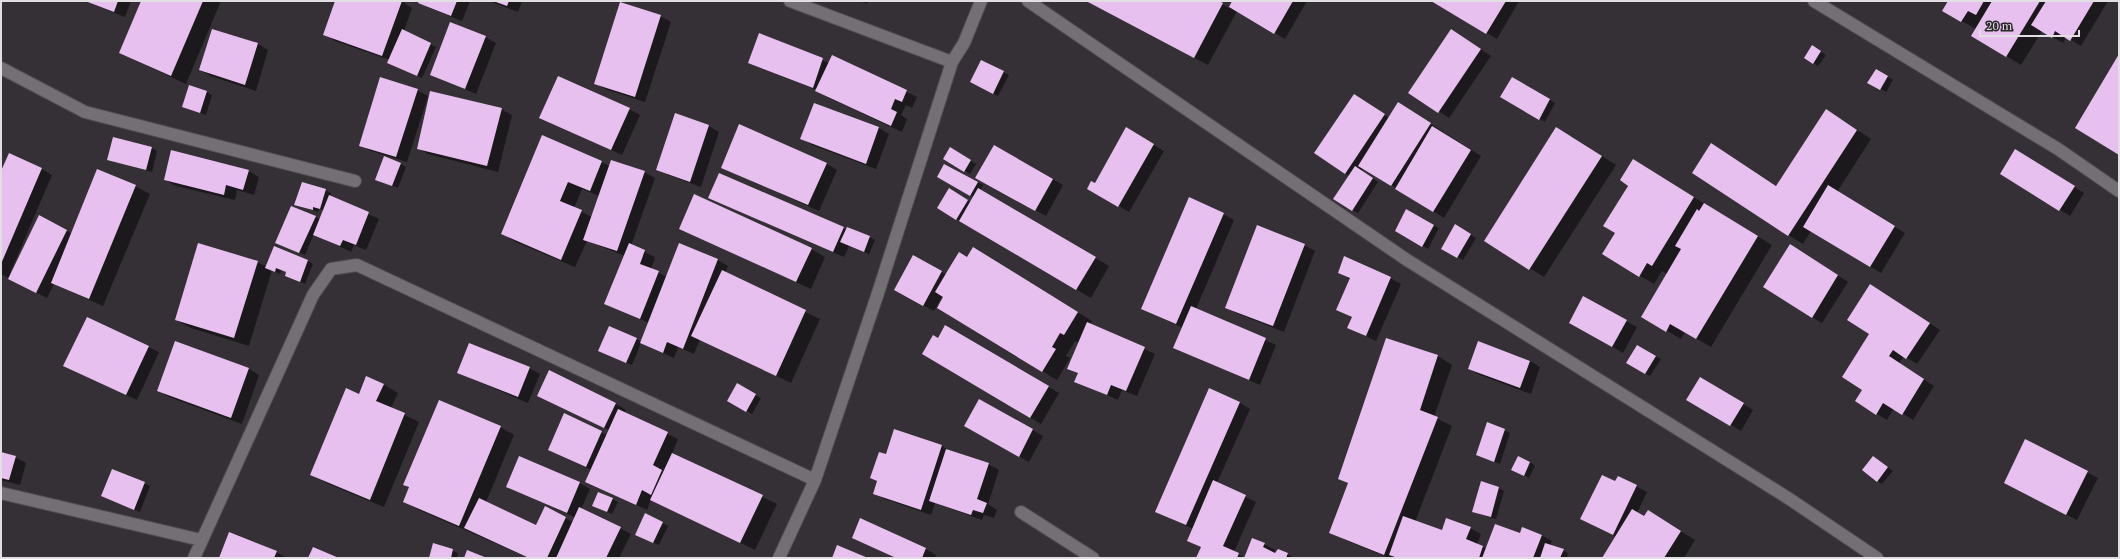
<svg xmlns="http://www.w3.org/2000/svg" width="2120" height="559" font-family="'PT Serif',serif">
<rect width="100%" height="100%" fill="#343035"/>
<path fill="#0007" fill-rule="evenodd" d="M84 1H131L125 17Z
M142 1H221L186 84 120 53Z
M336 1H405L404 3 412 8 404 31 436 47 422 78 394 66 388 63 390 60 335 41 325 34Z
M420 1H470L462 21 430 8Z
M489 1H522L518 12Z
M860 1H868L867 4Z
M1087 1H1217L1229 8 1233 1H1307L1285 39 1237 11 1208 65Z
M1433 1H1519L1497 39Z
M1949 1H2108L2081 46 2066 37 2063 43 2042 31 2021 65 1972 35 1976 29 1943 11Z
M660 16 671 22 645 102 605 89 595 83Z
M213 30 258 44 268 50 256 91 211 76 200 70Z
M760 35 829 63 832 56 917 97 912 108 906 105 901 115 907 119 902 132 827 97 817 90 760 68 749 62Z
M485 37 496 43 476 94 431 74Z
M1462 37 1491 56 1449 118 1410 93Z
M1812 47 1826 55 1818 66 1813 63Z
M1876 70 1893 80 1886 92 1869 82Z
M1003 72 1009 75 998 96 976 85Z
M1512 78 1555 103 1545 122 1501 97Z
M417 90 428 96 407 162 371 151 361 145Z
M207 92 212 95 206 115 189 109Z
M1365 101 1389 118 1409 110 1481 156 1444 218 1364 168 1362 171 1378 182 1358 213 1352 210 1349 176 1315 153Z
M814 104 879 128 889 134 876 169 812 145 801 138Z
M501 109 512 115 498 172 428 154 418 148Z
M629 109 640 115 622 155 540 117Z
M1841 119 1871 139 1837 192 1905 233 1881 273 1811 231 1803 244 1788 235 1711 144 1777 186Z
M709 126 719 132 701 187 668 175 657 169Z
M1127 129 1164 151 1129 212 1088 188 1095 184Z
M542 136 610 166 644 172 655 178 631 246 655 257 651 269 667 277 680 245 718 260 728 266 725 273 820 319 791 383 700 339 694 354 678 347 674 358 641 343 632 365 605 354 636 339 642 342 649 323 606 304 625 256 587 241 575 267 516 242 502 234ZM582 189 599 196 592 217 574 208Z
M1571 136 1616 165 1544 277 1485 240Z
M995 146 1063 185 1046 216 977 177Z
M152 148 157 151 152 172 108 159Z
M951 149 976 164 970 174 945 159Z
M2026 157 2084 193 2070 216 2001 174Z
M1633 160 1772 245 1711 347 1685 332 1681 339 1642 316 1667 274 1662 271 1654 284 1640 276 1616 232Z
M826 163 837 170 819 211 722 167Z
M401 164 406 167 398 188 382 182Z
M945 165 983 185 980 190 1109 266 1091 298 938 208 949 190 971 202 974 197 938 177Z
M42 169 52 175 10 273H12L67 231 72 234 135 186 150 194 103 306 54 284 47 298 1 274V174Z
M248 171 259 177 254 195 237 190 235 200 176 186 165 180Z
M719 174 847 230 869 237 875 240 869 254 849 246 844 257 720 203 709 197Z
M325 190 331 193 330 197 379 219 366 250 354 245 351 252 314 234 305 255 282 245 315 217 320 219 323 210 319 209 318 212 296 204Z
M1407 210 1439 228 1428 249 1396 231Z
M1223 214 1234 220 1196 309 1276 345 1260 385 1175 347 1183 328 1142 308Z
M1456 226 1476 238 1463 260 1442 248Z
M680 228 811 249 825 257 811 289Z
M1304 245 1315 251 1284 332 1236 313 1226 307Z
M1801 252 1848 282 1822 323 1812 317Z
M913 256 947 275 968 258 987 257 1092 321 1090 324 1155 354 1137 396 1122 390 1118 400 1076 381 1079 374 1069 368 1079 343 1075 341 1066 356 1070 358 1057 380 1042 371 943 295 934 311 906 296Z
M308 261 313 264 305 284 286 275 287 272 281 270 280 274 272 270 249 346 191 328 176 320 257 262 267 267Z
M1339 272 1390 278 1401 284 1376 341 1349 328 1353 318 1338 310 1350 279Z
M1881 291 1940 330 1917 364 1904 356 1899 363 1934 386 1913 420 1894 408 1887 420 1877 414 1863 389 1870 334Z
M87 318 159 352 137 400 65 366Z
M1626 321 1637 327 1623 353 1570 322Z
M946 326 1059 393 1041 424 923 354 938 339Z
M1386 339 1438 356 1452 365 1434 417 1452 426 1415 522 1442 531 1470 528 1481 534 1477 544 1487 549 1521 534 1541 535 1552 541 1550 545 1568 553 1567 558H1389L1345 540 1330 532 1349 484 1339 479Z
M176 343 249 369 259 375 242 424 169 397 159 391Z
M1637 346 1661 359 1650 376 1628 363Z
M1530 361 1540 367 1531 394 1480 375 1469 369Z
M529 368 540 374 528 403 458 373Z
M1700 378 1753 410 1741 431 1688 399Z
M383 384 398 393 391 408 419 422 384 507 326 483 311 475 360 395Z
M737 385 761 398 752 414 729 401Z
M980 400 1043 436 1029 462 966 426Z
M549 401 616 404 626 410 624 413 678 439 672 454 777 504 755 550 651 499 647 510 586 481 591 470 549 450 564 415 607 435 609 430Z
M1239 402 1250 409 1217 483 1256 502 1234 552 1245 558 1264 544 1275 550 1274 553 1287 554 1295 558H1197L1202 548 1188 541 1193 529 1157 511Z
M1488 424 1510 433 1500 464 1477 454Z
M500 427 514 435 486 502 537 526 545 508 573 522 576 518 507 486 579 483 590 489 581 509 631 534 619 558H529L419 510 404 501 410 488 404 485Z
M895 430 942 446 950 451 988 464 999 470 988 504 997 510 994 518 984 515 982 520 935 503 931 515 885 499 874 493 878 482 871 478 887 456Z
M2026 441 2098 478 2077 520 2015 488Z
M1 453 15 457 26 463 20 485 1 480Z
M1874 457 1893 471 1882 484 1877 481Z
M1530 462 1535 466 1529 478 1518 472Z
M112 470 150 486 140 512 102 496Z
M1618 477 1647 492 1637 513 1645 517 1663 520 1695 540 1684 558H1604L1616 537 1592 525Z
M1498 488 1504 491 1496 519 1473 512Z
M612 499 618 502 612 514 598 508Z
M861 519 926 549 936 555 935 558H896L864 543Z
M663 523 668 526 659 545 641 538Z
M434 544 458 553 457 558H430Z
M276 552 287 558H220Z"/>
<path fill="#e8c0ef" d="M85 1H118L114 12Z
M141 1H203L171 76 119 53Z
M335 1H402L382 56 323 35Z
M419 1H457L451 16 418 3Z
M493 1H509L507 6Z
M1086 1H1219L1223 3 1194 58Z
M1232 1H1293L1274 34 1229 7Z
M1431 1H1506L1486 34Z
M1948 1H1984L1976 15 1968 11 1961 22 1942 11Z
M1992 1H2040L2006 57 1971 36Z
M2046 1H2094L2070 41 2055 31 2052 38 2031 25Z
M620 2 661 15 635 97 594 84Z
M450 22 486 36 465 89 430 75Z
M212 29 258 43 245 85 199 70Z
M402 29 431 43 417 76 387 63Z
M1451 29 1481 49 1438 113 1408 93Z
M759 33 823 58 813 88 748 63Z
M1812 45 1821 51 1813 64 1804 58Z
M2119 54V155L2075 128Z
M832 55 907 90 902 102 895 99 891 109 897 112 891 126 815 91Z
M981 60 1004 71 993 94 970 82Z
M1876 69 1888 76 1880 90 1867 83Z
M558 76 630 108 611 150 539 118Z
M380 77 418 89 396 157 359 146Z
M1512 77 1550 99 1539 120 1500 97Z
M189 85 207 91 200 113 182 107Z
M430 91 502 108 487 166 417 149Z
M1354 94 1385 114 1345 174 1314 153Z
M1398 102 1431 123 1391 186 1358 166Z
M814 103 879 127 866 164 800 139Z
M1826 109 1857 130 1788 236 1692 173 1711 143 1776 186Z
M675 113 709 125 690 182 656 170Z
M739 124 827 163 808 205 721 168Z
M1432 126 1471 150 1433 212 1395 189Z
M1126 127 1154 144 1118 207 1087 189 1091 181 1095 183Z
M1556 127 1602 156 1529 270 1484 241Z
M542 135 602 161 590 191 568 182 560 201 582 210 561 260 501 234Z
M113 137 152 147 146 170 107 160Z
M994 145 1053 179 1035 211 975 178Z
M950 147 971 160 964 172 943 159Z
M2015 149 2075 186 2059 211 2000 174Z
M171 150 249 170 243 190 226 185 224 195 164 180Z
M9 153 42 168 1 264V171Z
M384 156 401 163 392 186 375 180Z
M1633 159 1694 197 1652 266 1647 263 1639 277 1602 254 1615 233 1603 226 1628 186 1620 180Z
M611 160 645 171 617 251 583 240Z
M944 164 978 182 970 196 937 177Z
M1355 166 1373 178 1352 211 1333 199Z
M97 169 136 185 89 299 51 283Z
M719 173 844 227 833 252 708 198Z
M302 182 326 189 320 209 313 207V210L294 205Z
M1828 185 1895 226 1870 267 1803 227Z
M949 188 968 200 956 220 937 208Z
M978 188 1096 257 1076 290 959 221Z
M694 194 812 248 796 282 679 229Z
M329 195 369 212 356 245 343 240 340 246 313 235Z
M1189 197 1224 213 1176 324 1141 309Z
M1704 203 1758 236 1696 339 1670 324 1666 332 1641 317 1681 249 1675 246 1697 209 1699 211Z
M291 206 316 216 299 253 275 243Z
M1406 209 1434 225 1422 247 1395 231Z
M39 215 67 230 36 293 8 279Z
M1455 224 1471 234 1457 258 1441 249Z
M1257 225 1305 244 1273 326 1225 308Z
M847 227 870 236 864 252 840 242Z
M198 243 258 261 234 338 175 320Z
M629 243 645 250 640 264 659 271 640 319 604 304Z
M679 243 718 259 683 349 667 342 663 353 640 343Z
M1790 244 1838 275 1812 318 1763 287Z
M274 246 308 260 300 282 285 276 286 272 276 268 275 272 265 268Z
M973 247 1078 312 1064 335 1060 333 1052 347 1056 349 1042 372 937 308 943 297 935 292 948 270 959 252 967 257Z
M913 255 942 271 923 306 894 290Z
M1344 256 1391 277 1366 336 1347 328 1352 317 1336 310 1350 278 1338 273Z
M722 270 806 310 776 376 691 336Z
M1870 284 1930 323 1906 359 1893 350 1889 356 1924 379 1902 415 1883 403 1876 415 1855 401 1862 390 1842 377 1869 334 1847 320Z
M1583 296 1627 320 1612 347 1569 323Z
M1191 306 1266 338 1249 380 1173 348Z
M87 317 149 346 126 395 63 366Z
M1087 322 1145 347 1126 391 1111 385 1107 395 1074 382 1078 373 1067 369Z
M945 325 1049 386 1030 418 922 354 933 335 938 338Z
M609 326 637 338 626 363 598 351Z
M1386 338 1438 355 1420 410 1438 417 1384 555 1329 533 1348 483 1338 479Z
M175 341 249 368 231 418 157 391Z
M1478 341 1530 361 1520 388 1468 369Z
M469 343 530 367 518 397 457 373Z
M1637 345 1656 356 1645 374 1626 363Z
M549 370 616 403 604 428 537 396Z
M366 376 384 384 376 401 405 413 370 500 310 475 346 388 359 394Z
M1700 377 1744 403 1730 426 1686 400Z
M737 383 756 394 746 412 727 401Z
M1209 388 1240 402 1186 525 1155 512Z
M979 399 1033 429 1019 457 964 426Z
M439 400 501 426 459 526 403 502 409 487 403 485Z
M618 409 668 432 653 465 662 470 651 495 642 490 636 505 585 482Z
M564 413 602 431 586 467 548 450Z
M1487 422 1505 429 1494 462 1476 455Z
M894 429 942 445 921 510 873 494 877 481 870 478 879 452 886 454Z
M2025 439 2088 471 2066 515 2004 483Z
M946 449 989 463 977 499 987 503 983 513 973 510 971 515 929 501Z
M1 452 16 456 9 480 1 478Z
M672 453 763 495 740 543 650 500Z
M519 456 580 482 567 513 506 487Z
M1518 456 1530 462 1524 476 1511 470Z
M1873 456 1888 467 1877 482 1862 470Z
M112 469 145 482 134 510 101 496Z
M1602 475 1615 481 1618 476 1637 485 1613 535 1580 519Z
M1213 480 1246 495 1223 546 1239 553 1237 558H1196L1201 547 1187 541Z
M1481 481 1499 487 1491 517 1472 512Z
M598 492 613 498 607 512 592 506Z
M479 498 536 525 545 506 566 517 547 558H529L464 528Z
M579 507 621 527 606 558H556Z
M1632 509 1644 516 1648 510 1681 531 1664 558H1602Z
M645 513 663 522 653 543 635 535Z
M1403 516 1442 530 1446 518 1471 527 1466 539 1483 546 1479 558H1398L1389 555Z
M860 518 926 548 922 558H896L852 538Z
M1495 524 1520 533 1522 527 1542 535 1533 558H1482Z
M229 532 277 551 274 558H219Z
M1252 538 1265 543 1263 547 1275 553 1278 549 1288 553 1286 558H1244Z
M433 543 453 549 451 558H429Z
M1545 543 1564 549 1560 558H1540Z
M837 545 868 558H832Z
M313 547 339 558H308Z
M467 550 487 558H464Z"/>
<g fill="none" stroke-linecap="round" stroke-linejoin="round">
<defs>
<path id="street" d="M790 1 952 62
M1028 1 1407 260 1788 498 1877 558
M1814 1 2058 149 2119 191
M1 68 85 112 355 181
M1 493 201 540
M1021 512 1093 558
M194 558 313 295 331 269 357 265 815 480 878 293 952 62 964 43 981 1
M779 558 815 480"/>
</defs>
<use href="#street" stroke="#4f4c50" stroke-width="14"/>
<use href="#street" stroke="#746f75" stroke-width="12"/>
</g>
<rect width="2120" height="559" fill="none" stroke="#e2dfe3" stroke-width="4"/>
<path d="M1980 30v6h99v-6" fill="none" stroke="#e2dfe3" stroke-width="2"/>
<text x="1986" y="30" font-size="12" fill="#e2dfe3" stroke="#2a262b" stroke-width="3" paint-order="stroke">20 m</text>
</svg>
